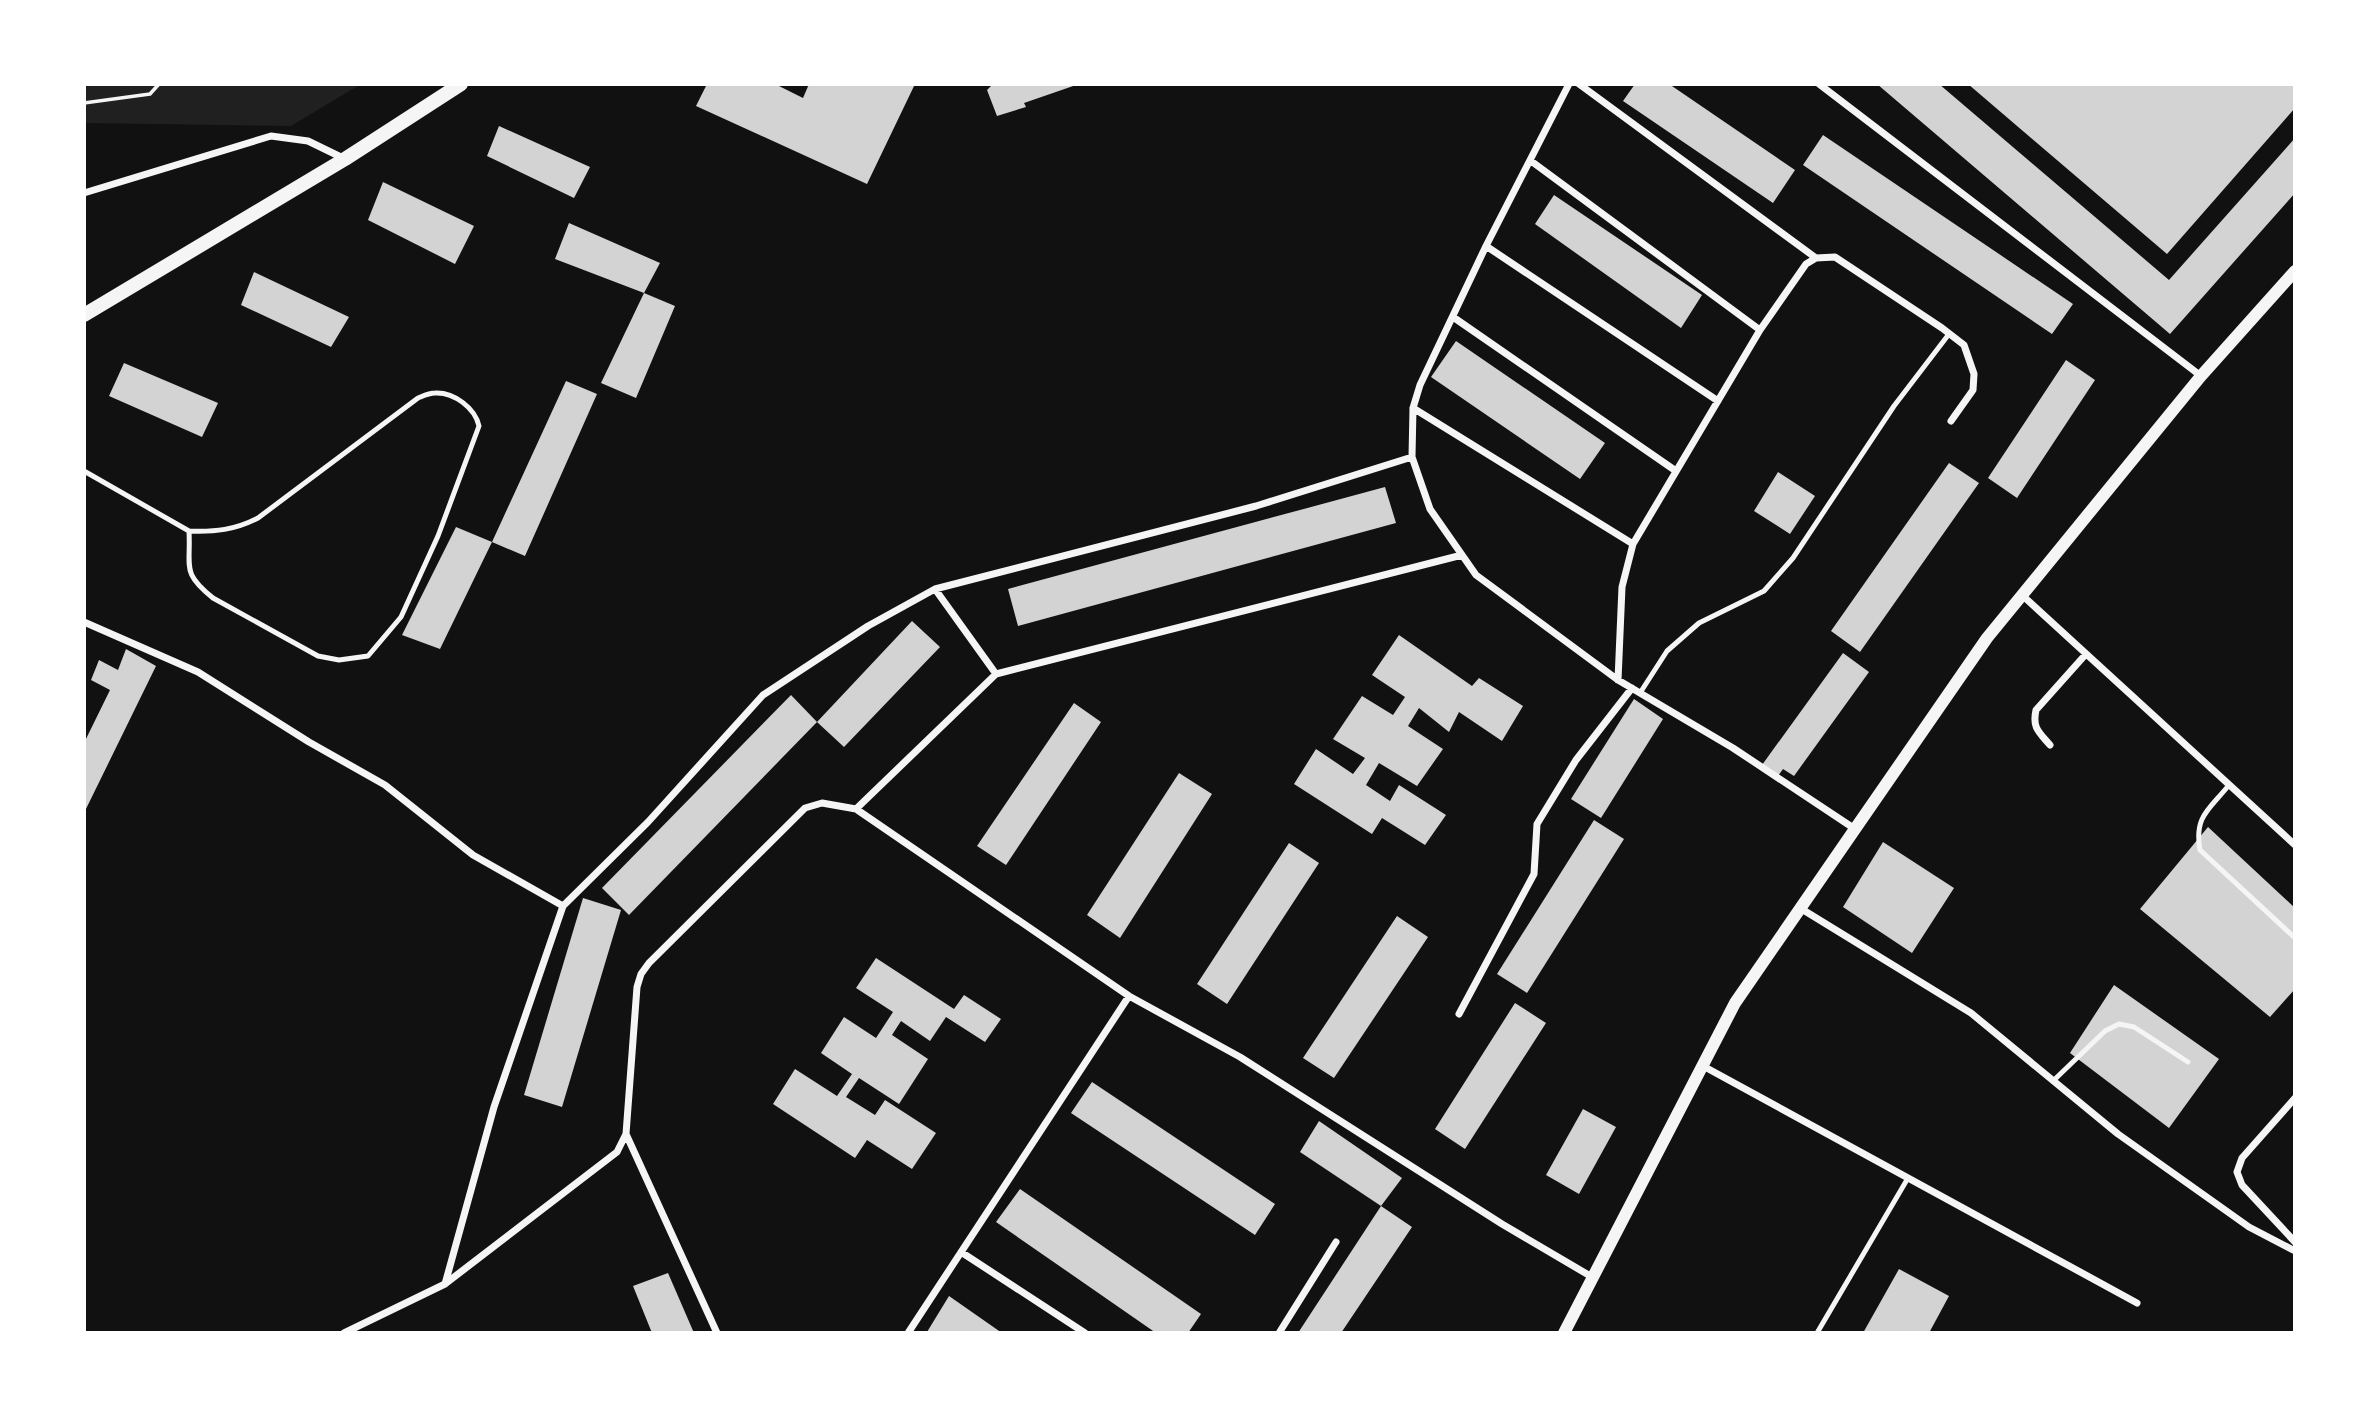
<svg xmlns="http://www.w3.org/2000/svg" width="2379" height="1417" font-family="Karla,sans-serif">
<rect width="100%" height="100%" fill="#111"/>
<path fill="#202020" d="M84 84H361L291 126 84 123Z"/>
<path fill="#d3d3d3" d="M707 84H775L803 98 809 84H915L867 184 696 106Z
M993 84H1079L1024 103 1026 107 997 116 987 90Z
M1635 84H1669L1795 170 1773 203 1623 101Z
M1877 84H1939L2169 280 2295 138V193L2170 334Z
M1968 84H2295V108L2167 254Z
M499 126 590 167 574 198 487 156Z
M1823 135 2073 304 2052 334 1803 165Z
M383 182 474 226 455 264 368 220Z
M1554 195 1702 295 1681 328 1535 224Z
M569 223 660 263 644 293 675 306 636 398 601 383 644 293 555 259Z
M254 272 349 317 331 347 241 305Z
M1456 341 1605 443 1580 479 1431 377Z
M2066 360 2095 380 2017 498 1988 478Z
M124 363 218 403 202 437 109 396Z
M566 381 597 394 525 556 492 542Z
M1949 463 1979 483 1860 652 1831 631Z
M1778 472 1815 496 1790 534 1754 511Z
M1385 487 1396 523 1018 626 1008 589Z
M456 527 492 542 440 649 402 635Z
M912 621 940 647 844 747 817 722Z
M1399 635 1472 686 1479 678 1523 706 1502 741 1459 712 1449 732 1419 708 1408 726 1443 749 1417 786 1379 763 1366 785 1390 801 1399 785 1446 815 1425 845 1382 818 1372 834 1294 784 1316 749 1353 774 1365 758 1333 739 1362 696 1393 715 1405 697 1372 675Z
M126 649 156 666 84 813V743L110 690 91 680 99 660 118 670Z
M1843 653 1869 672 1794 776 1783 769 1778 776 1762 765Z
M791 695 817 722 629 915 602 888Z
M1634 699 1663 719 1601 818 1571 799Z
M1074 703 1101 722 1006 865 977 846Z
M1179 773 1212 794 1120 938 1087 915Z
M1594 820 1624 839 1527 993 1497 974Z
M2208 827 2295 908V989L2270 1017 2140 909Z
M1883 842 1954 888 1912 953 1843 907Z
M1289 843 1319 863 1227 1004 1197 984Z
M583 898 621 910 562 1107 524 1095Z
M1397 916 1428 937 1334 1078 1303 1058Z
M876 958 954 1009 964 995 1001 1019 985 1042 946 1017 930 1041 901 1021 892 1035 928 1059 899 1104 859 1078 846 1097 875 1115 885 1100 936 1133 912 1169 867 1140 855 1158 773 1104 795 1069 837 1096 852 1074 821 1053 844 1017 876 1038 893 1012 856 988Z
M2114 985 2219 1059 2169 1128 2070 1053Z
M1515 1003 1546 1023 1465 1149 1435 1129Z
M1092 1082 1275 1204 1255 1235 1071 1113Z
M1583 1109 1616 1127 1579 1194 1546 1175Z
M1319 1121 1402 1178 1381 1206 1300 1152Z
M1020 1189 1201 1314 1188 1333H1156L996 1222Z
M1381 1206 1412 1227 1341 1333H1298Z
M1899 1269 1949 1296 1929 1333H1863Z
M668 1273 694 1333H652L633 1286Z
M949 1296 1002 1333 927 1332Z"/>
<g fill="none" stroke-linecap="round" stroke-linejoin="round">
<path stroke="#f5f5f5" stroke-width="3.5" d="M84 103 150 94 159 84"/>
<path stroke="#f5f5f5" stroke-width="5" d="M84 471 189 531C191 568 181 572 213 598L318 656 339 660 368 656 401 617 438 536 479 426C475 408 454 392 435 393 429 393 423 396 418 398L258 518C235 530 215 532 189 531
M1640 693 1667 651 1699 623 1764 591 1793 558 1894 406 1949 334
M2229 785C2209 810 2194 816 2200 850L2295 938
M2053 1081 2105 1031 2119 1024 2134 1027 2188 1062
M1817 1333 1908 1178"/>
<path stroke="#f5f5f5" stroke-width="7" d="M1569 84 1486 246 1420 385 1413 408 1412 457 1430 509 1476 575 1618 680 1733 748 1855 829
M1579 84 1816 258
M1819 84 2201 376
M1531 161 1760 330
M84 193 271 136 308 141 345 159
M1486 246 1718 401
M1453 317 1676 471
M1413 408 1633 544
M935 589 996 674
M2023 596 2295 845
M84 622 198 672 309 742 385 785 473 855 563 906
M1618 680 1622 587 1633 544 1760 330 1806 264 1816 258 1835 257 1942 328 1964 345 1974 374 1973 390 1951 421
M2050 745C2039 732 2032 728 2036 710L2086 654
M856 809 996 674 1462 555
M1800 908 1971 1013 2118 1134 2249 1227 2295 1251
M1459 1014 1534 874 1537 824 1576 760 1632 688
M1703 1066 2137 1303
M2295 1098 2242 1158 2237 1172 2242 1185 2295 1242
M626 1134 717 1333
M961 1252 1085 1333
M445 1284 494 1107 563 906 648 822 763 695 868 626 935 589 1256 506 1412 457
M344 1333 445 1284 617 1152 626 1134 637 987 641 974 649 963 805 808 822 803 856 809 1129 996 1240 1057 1502 1224 1592 1277
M908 1333 1129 996
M1279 1333 1336 1242"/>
<path stroke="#f5f5f5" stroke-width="12" d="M1564 1333 1735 1003 1855 829 1987 638 2201 376 2295 271"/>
<path stroke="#f5f5f5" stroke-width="14" d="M84 315 345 159 461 84"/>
</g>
<rect width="2379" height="1417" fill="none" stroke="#ffffff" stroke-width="172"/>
</svg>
